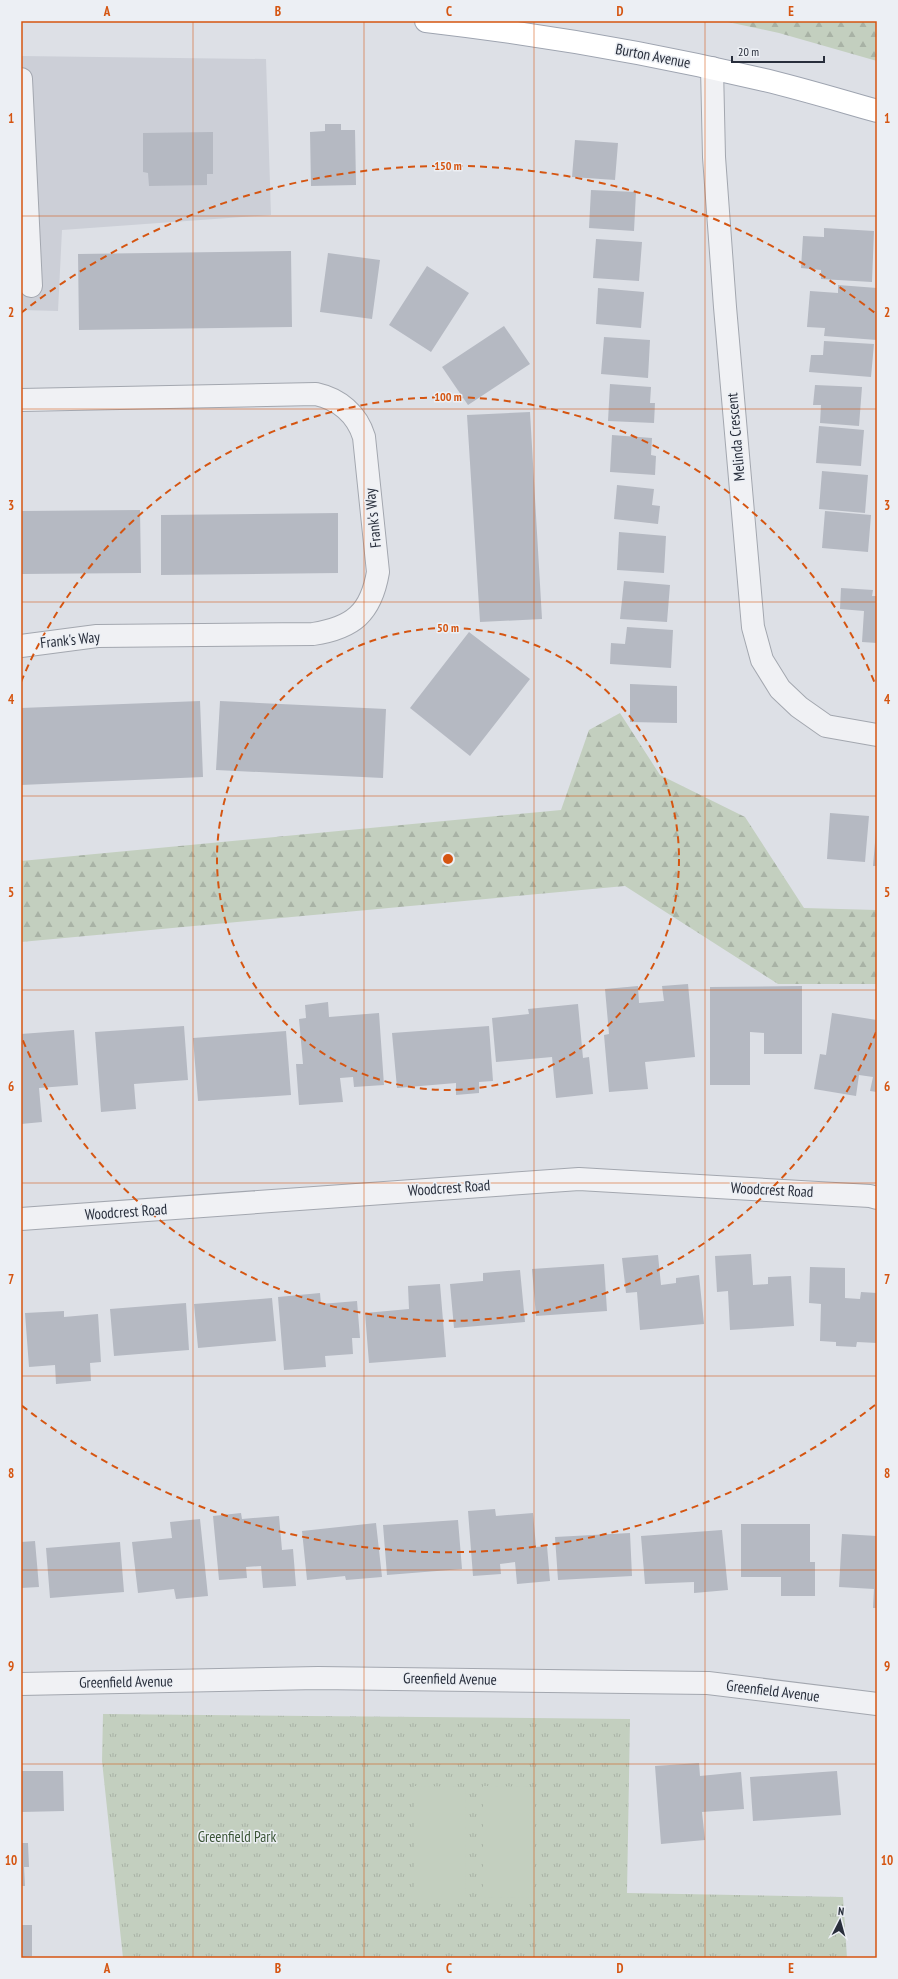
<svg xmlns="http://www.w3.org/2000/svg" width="898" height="1979" font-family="'PT Sans Narrow',sans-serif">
<defs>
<pattern id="forest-firs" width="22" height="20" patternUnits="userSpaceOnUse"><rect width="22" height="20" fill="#c3cfbf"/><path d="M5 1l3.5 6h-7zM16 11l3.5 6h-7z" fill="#a8b2a5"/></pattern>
<pattern id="park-tufts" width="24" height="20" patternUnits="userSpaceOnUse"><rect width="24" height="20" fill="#c3cfbf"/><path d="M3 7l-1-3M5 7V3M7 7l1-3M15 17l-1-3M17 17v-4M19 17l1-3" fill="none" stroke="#a8b2a5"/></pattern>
</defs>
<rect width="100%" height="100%" fill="#dde0e6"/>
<path fill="#cccfd7" d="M21 56 266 59 271 215 62 230 58 311 21 310Z"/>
<path fill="url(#forest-firs)" d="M723 21H877V61L779 33Z
M620 713 660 775 745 817 804 908 877 910V984H778L625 886 21 942V861L561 810 589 730Z"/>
<path fill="url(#park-tufts)" d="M103 1714 630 1719 627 1893 843 1897 847 1958H123L102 1761Z"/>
<path fill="#c3cfbf" d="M414 1786 466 1787 465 1897H414Z
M483 1786 535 1787 534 1898 483 1897Z"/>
<path fill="#b5b9c2" d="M325 124H341V130H355L356 185 311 186 310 132 325 131Z
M213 132V174H207V185L149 186 148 173 143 172V133Z
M575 140 618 143 615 180 572 177Z
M591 190 636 192 634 231 589 228Z
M824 228 874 231 872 282 821 279V270L801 268 803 236 824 237Z
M596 239 642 242 639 281 593 278Z
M291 251 292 327 79 330 78 254Z
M328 253 380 260 372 319 320 312Z
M427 266 469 293 431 352 389 325Z
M838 285 877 288V340L824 336 825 328 807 327 810 291 838 293Z
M598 288 644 292 641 328 596 324Z
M504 326 530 364 468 405 442 367Z
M604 337 650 340 648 378 601 374Z
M824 341 874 344 871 377 809 372 811 355H823Z
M610 384 651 387 650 403H655L654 423 608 421Z
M815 385 862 387 859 426 820 423 821 405H813Z
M530 412 542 619 480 622 467 415Z
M819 426 864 430 861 466 816 463Z
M612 435 652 438 651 455 656 456 655 475 610 472Z
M822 471 868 475 865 513 819 509Z
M617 485 654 489 652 505 660 506 658 524 614 519Z
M140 510 141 573 21 574V511Z
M825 511 871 515 868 552 822 548Z
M338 513V573L161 575V515Z
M619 532 666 536 664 573 617 570Z
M624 581 670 585 667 622 620 619Z
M841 588 873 590 872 596H877V643L862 642 864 611 840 609Z
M627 627 673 630 671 668 610 664 611 643 625 644Z
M469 632 530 679 470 756 410 708Z
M630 684 677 686V723L630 722Z
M200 701 203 777 21 785V708Z
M220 701 386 709 383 778 216 770Z
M830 813 869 816 865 862 827 859Z
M876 831H877V866H873Z
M688 984 695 1057 645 1062 648 1089 609 1092 604 1035 609 1034 605 989 638 986 639 1003 664 1001 662 986Z
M802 986V1054H764V1033L750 1032V1085H710V987Z
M328 1002 329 1017 379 1013 384 1085 354 1087 353 1077 340 1078 343 1102 299 1105 296 1064H303L299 1019 306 1018 305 1005Z
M578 1004 583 1058 589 1057 593 1094 556 1098 552 1057 496 1062 492 1018 529 1014 528 1009Z
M832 1013 877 1020V1092L870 1091 873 1077 859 1075 856 1096 814 1089 820 1054 826 1055Z
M184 1026 188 1080 134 1084 136 1109 101 1112 95 1032Z
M489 1026 493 1081 479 1082V1093L456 1095V1083L397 1088 392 1033Z
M74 1030 78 1085 39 1088 42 1122 21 1124V1034Z
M286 1031 291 1095 198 1101 193 1038Z
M751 1254 753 1285 768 1284V1277L791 1276 794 1326 730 1330 728 1291 717 1292 715 1256Z
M658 1255 661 1285 676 1283V1278L699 1275 704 1324 640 1330 637 1292 626 1293 622 1258Z
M604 1264 607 1311 536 1316 532 1269Z
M810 1267 845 1268V1298L860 1299 861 1292 877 1293V1343L857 1342 856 1347 836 1346V1342L820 1341 821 1304 809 1303Z
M520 1270 525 1322 454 1328 450 1284 483 1281V1273Z
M440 1284 446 1357 369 1363 365 1313 409 1309 408 1286Z
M320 1293 321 1304 357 1301 360 1338H352L353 1354 325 1356 326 1367 284 1370 278 1297Z
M272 1298 276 1341 198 1348 194 1304Z
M186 1303 189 1350 114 1356 110 1309Z
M64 1311V1317L98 1314 101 1362 90 1363 91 1381 56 1384 55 1365 29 1367 25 1313Z
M495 1509 496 1516 533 1513 536 1547 547 1546 550 1581 517 1584 515 1562 500 1564 501 1574 473 1576 468 1511Z
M241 1513 242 1519 279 1516 282 1550 293 1549 296 1586 263 1588 261 1566 246 1567 247 1578 219 1580 213 1516Z
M200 1519 208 1596 176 1599 174 1589 138 1593 132 1542 172 1538 170 1522Z
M458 1520 462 1569 387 1575 383 1525Z
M376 1523 382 1577 346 1580 345 1576 307 1580 302 1531Z
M741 1524H810V1562H815V1596H781V1577H741Z
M722 1530 728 1590 694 1593V1582L645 1584 641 1536Z
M630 1533 632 1576 558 1580 555 1537Z
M842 1534 877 1536V1608H873L874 1589 839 1587Z
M35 1541 39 1587 21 1588V1542Z
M120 1542 124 1592 50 1598 46 1548Z
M699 1763 700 1776 741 1772 744 1809 702 1812 705 1840 661 1844 655 1766Z
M21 1771H63L64 1811 21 1812Z
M837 1771 841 1815 753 1821 750 1777Z
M21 1843H28L29 1867H24L25 1886H21Z
M21 1925H32V1956L21 1957Z"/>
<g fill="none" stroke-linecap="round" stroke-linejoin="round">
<defs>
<path id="minor" d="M712 68 714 157 725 307 753 627 762 660 780 689 799 707 826 726 877 735
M21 79 31 286
M21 400 316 394C339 399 357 414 364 437L378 572C371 613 353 628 313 634L97 636 21 646
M21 1219 579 1179 870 1196 877 1198
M21 1684 318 1678 708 1683 877 1704"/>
<path id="major" d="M426 21C538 34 650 53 760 79 799 88 838 100 877 111"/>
</defs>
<use href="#minor" stroke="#a3a7af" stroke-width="24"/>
<use href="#major" stroke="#9ea4b0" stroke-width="24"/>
<use href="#minor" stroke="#f0f1f4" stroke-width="22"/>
<use href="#major" stroke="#fff" stroke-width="22"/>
</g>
<path fill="none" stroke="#d55511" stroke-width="1" stroke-opacity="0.55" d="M193 21V1958M364 21V1958M534 21V1958M705 21V1958M21 216H877M21 409H877M21 602H877M21 796H877M21 990H877M21 1183H877M21 1376H877M21 1570H877M21 1764H877"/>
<g fill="none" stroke="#d55511" stroke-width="2" stroke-dasharray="7 5">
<circle cx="448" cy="859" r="231"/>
<path d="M876 1032A462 462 0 0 1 21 1036M21 682A462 462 0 0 1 876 686"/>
<path d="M875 1405A693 693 0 0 1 21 1405M21 313A693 693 0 0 1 875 313"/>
</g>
<g text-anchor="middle" stroke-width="3" stroke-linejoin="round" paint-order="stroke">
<g font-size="15" fill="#282e3b" stroke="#eceff4">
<text transform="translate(653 56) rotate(11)" y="5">Burton Avenue</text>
<text transform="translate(736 437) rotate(-95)" y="5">Melinda Crescent</text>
<text transform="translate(373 518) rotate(-96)" y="5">Frank's Way</text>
<text transform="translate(70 640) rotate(-6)" y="5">Frank's Way</text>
<text transform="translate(449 1188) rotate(-4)" y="5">Woodcrest Road</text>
<text transform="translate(772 1190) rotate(3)" y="5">Woodcrest Road</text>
<text transform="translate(126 1212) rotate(-4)" y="5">Woodcrest Road</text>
<text transform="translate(450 1679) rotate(1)" y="5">Greenfield Avenue</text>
<text transform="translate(126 1682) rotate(-1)" y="5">Greenfield Avenue</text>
<text transform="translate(773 1691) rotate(7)" y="5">Greenfield Avenue</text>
</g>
<g font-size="15" fill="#3b5537" stroke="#eceff4">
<text x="237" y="1842">Greenfield Park</text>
</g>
</g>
<circle cx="448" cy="859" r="6" fill="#d55511" stroke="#eceff4" stroke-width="2"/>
<g font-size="12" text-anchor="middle" font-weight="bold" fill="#d55511" stroke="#eceff4" stroke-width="3" stroke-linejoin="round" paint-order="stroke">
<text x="448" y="170">150 m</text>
<text x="448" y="401">100 m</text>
<text x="448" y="632">50 m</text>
</g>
<rect width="898" height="1979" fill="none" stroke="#eceff4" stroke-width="44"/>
<g transform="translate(840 1921) rotate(6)" stroke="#eceff4" stroke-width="3" paint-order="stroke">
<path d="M0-3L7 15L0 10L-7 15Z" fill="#282e3b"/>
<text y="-6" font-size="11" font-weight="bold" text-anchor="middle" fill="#282e3b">N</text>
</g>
<path d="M732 56v6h92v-6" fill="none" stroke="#282e3b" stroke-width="2"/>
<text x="738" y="56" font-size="12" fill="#282e3b" stroke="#eceff4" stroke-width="3" paint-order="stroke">20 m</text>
<rect x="22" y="22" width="854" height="1935" fill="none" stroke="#d55511" stroke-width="1.5"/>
<g font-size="13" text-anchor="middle" font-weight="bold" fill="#d55511">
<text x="107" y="16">A</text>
<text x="278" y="16">B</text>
<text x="449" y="16">C</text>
<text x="620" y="16">D</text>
<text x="791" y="16">E</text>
<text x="11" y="123">1</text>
<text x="887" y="123">1</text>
<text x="11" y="317">2</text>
<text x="887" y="317">2</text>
<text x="11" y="510">3</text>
<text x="887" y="510">3</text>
<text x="11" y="704">4</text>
<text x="887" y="704">4</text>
<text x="11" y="897">5</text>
<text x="887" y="897">5</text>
<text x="11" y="1091">6</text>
<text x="887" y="1091">6</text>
<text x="11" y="1284">7</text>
<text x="887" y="1284">7</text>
<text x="11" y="1478">8</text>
<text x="887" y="1478">8</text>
<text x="11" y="1671">9</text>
<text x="887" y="1671">9</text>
<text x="11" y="1865">10</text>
<text x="887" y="1865">10</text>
<text x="107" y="1973">A</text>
<text x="278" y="1973">B</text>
<text x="449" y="1973">C</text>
<text x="620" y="1973">D</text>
<text x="791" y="1973">E</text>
</g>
</svg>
